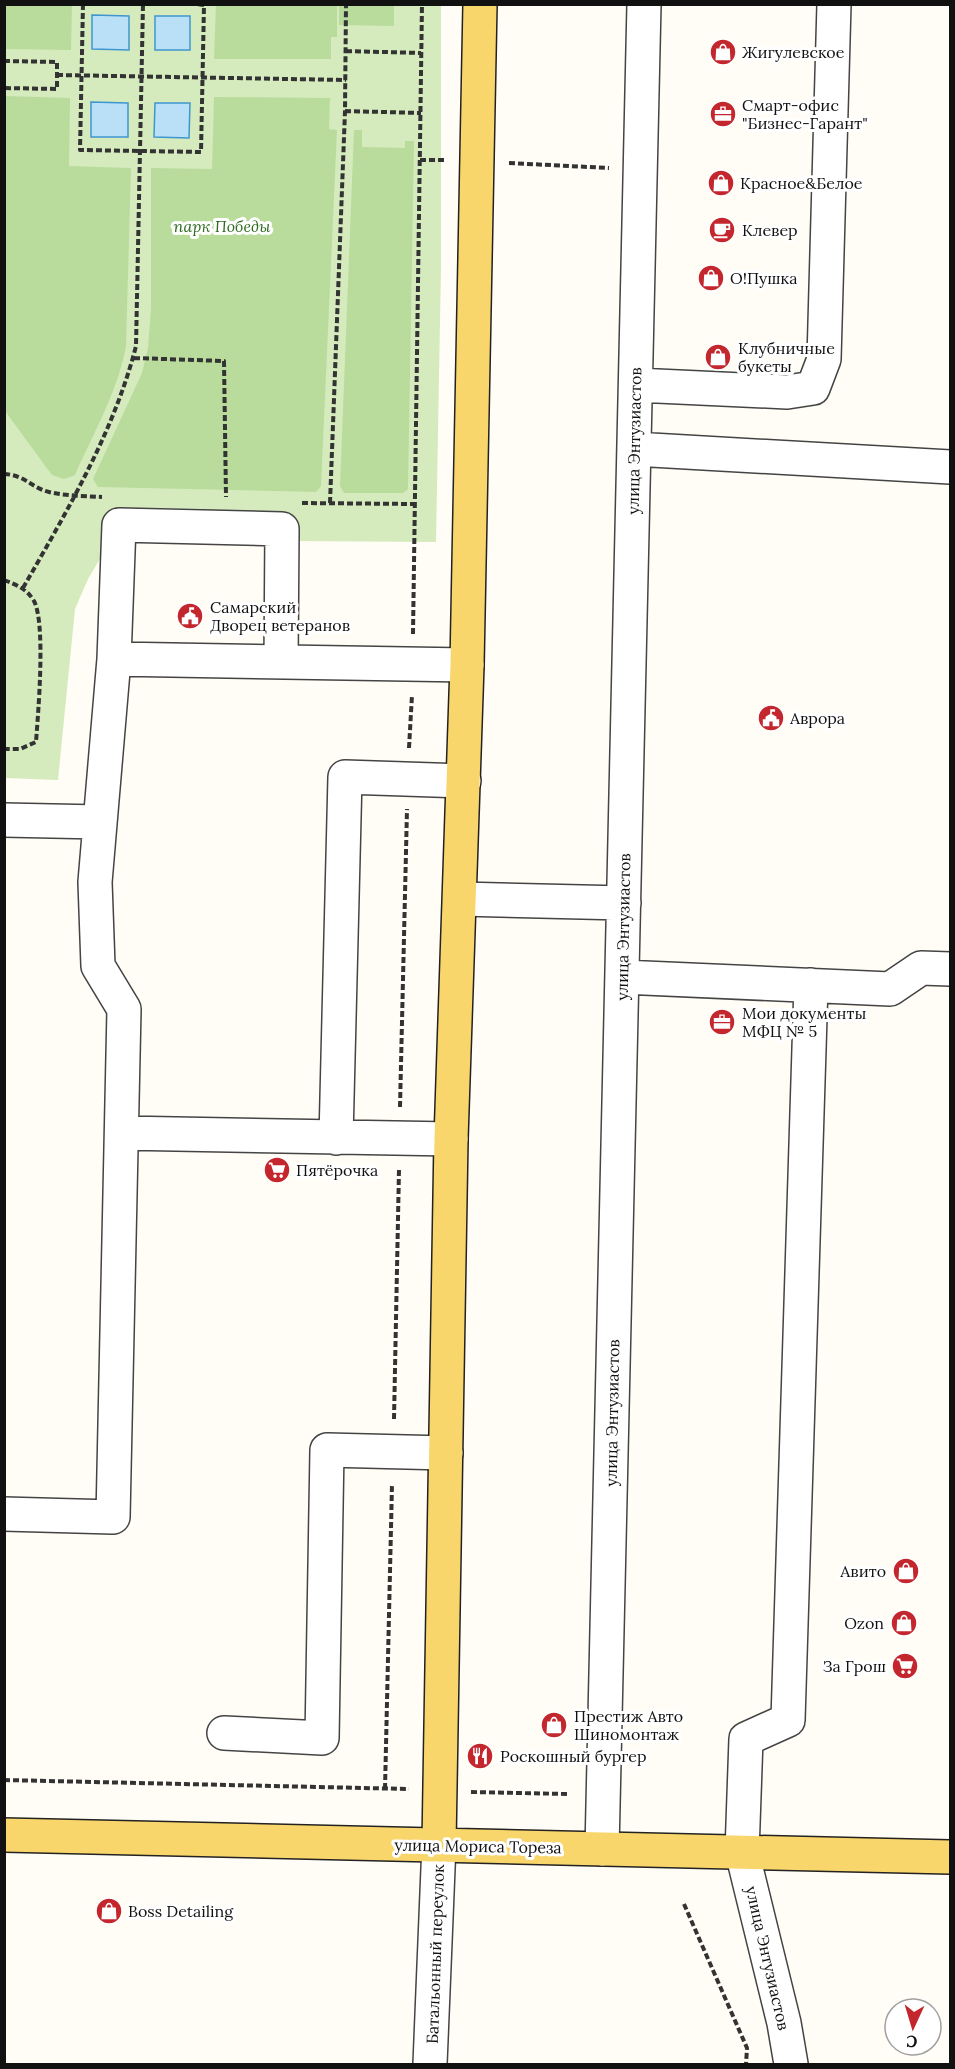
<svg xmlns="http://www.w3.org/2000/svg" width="955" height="2069" font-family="Lora,serif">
<rect width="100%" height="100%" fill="#fffdf5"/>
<path fill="#d5ebbd" d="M5 5H441V267L436 542 143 540 123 544 104 552 88 579 75 609 58 780 5 778Z"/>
<path fill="#b9dc9c" d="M5 4 72 5 71 50 5 49Z
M216 5H337V37H331V59H214Z
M339 5H394V26L339 25Z
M5 96 70 98 69 166 131 168 126 346C118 391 93 434 75 475L64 479 52 475 5 411Z
M214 97 330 98 329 129 337 130 321 486 316 492 98 487 93 479 142 373 148 348 151 308V168L212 169Z
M354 130H362V147L405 148V141H414L408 489 403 493H344L340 486Z"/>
<path fill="#b9e0f7" stroke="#3f96cf" stroke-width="1.5" d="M92 15 129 16V50L92 49Z
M155 16H190V50H155Z
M91 102 128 103V137H91Z
M155 103H190L189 138 154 137Z"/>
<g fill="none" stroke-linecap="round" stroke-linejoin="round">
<defs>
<path id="minor" d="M636 385 787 392 813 388 824 359 834 4
M634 449 950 467
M114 659 467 665
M4 820 100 822
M460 899 624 903
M622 977 890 989 921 968 950 969
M122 1133 451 1139
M336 1138 345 777 464 781
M4 1514 113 1517 124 1009 98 966 95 882 114 659 119 525 282 529 281 662
M224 1733 322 1738 327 1450 446 1453
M602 1849 644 4
M430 2064 439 1844
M791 2064 784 2023 742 1852 746 1739 788 1720 811 985"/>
<path id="major" d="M4 1835 950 1857
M439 1844 451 1139 467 665 480 4"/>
</defs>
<use href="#minor" stroke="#444" stroke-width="36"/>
<use href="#major" stroke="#222" stroke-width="36"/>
<path stroke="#333" stroke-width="4" stroke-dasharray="6 3" stroke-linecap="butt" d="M83 4 80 150 201 152 204 5 196 4
M346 51 421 53
M4 61 57 62V89L4 88
M57 75 346 80
M345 111 421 113
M420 160H444
M509 163 609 168
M134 358 224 361 226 497
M4 474C26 475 31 488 49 492 66 496 85 496 102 497
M302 503 415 504
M330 503 345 111 346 4
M4 580C17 585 27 589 34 601 46 624 38 714 36 742L20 749H4
M23 588C67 511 114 432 136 346L143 4
M413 634 422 4
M409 748 412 695
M400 1107 407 809
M394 1419 399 1169
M4 1780 409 1789
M385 1789 392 1484
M471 1792 567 1794
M684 1904 747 2048 746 2064"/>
<use href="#minor" stroke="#fff" stroke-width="33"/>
<use href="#major" stroke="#f9d66b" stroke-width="33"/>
</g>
<defs>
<symbol id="shop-disc" viewBox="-11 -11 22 22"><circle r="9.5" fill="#c4262e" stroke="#fff"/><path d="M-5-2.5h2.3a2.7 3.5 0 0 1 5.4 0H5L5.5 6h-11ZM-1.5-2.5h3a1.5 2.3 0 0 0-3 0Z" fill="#fff"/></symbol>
<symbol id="office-disc" viewBox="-11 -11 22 22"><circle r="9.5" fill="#c4262e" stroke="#fff"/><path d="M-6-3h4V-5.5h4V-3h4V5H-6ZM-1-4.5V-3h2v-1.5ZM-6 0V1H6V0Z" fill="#fff"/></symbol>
<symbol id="cafe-disc" viewBox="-11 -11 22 22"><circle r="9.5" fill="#c4262e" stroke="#fff"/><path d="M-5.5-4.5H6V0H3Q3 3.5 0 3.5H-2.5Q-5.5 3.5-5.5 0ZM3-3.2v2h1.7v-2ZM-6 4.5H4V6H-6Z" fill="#fff"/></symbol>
<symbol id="civic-disc" viewBox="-11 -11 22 22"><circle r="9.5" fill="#c4262e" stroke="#fff"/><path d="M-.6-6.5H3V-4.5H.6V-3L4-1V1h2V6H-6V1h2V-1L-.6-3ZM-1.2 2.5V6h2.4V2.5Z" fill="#fff"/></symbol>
<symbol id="supermarket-disc" viewBox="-11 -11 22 22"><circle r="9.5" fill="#c4262e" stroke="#fff"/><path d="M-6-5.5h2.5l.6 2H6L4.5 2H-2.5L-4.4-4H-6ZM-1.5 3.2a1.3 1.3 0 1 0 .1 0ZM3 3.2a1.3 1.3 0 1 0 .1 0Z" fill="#fff"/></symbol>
<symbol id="restaurant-disc" viewBox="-11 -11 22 22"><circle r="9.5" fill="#c4262e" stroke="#fff"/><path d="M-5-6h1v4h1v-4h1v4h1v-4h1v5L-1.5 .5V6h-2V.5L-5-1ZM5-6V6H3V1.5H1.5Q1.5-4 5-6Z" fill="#fff"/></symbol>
</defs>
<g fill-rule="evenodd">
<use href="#shop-disc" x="708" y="37" width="30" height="30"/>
<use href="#office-disc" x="708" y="99" width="30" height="30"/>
<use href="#shop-disc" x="706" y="168" width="30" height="30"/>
<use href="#cafe-disc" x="707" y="215" width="30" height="30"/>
<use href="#shop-disc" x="696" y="263" width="30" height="30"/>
<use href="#shop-disc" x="703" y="342" width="30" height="30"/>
<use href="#civic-disc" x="175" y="601" width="30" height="30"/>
<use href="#civic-disc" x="756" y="703" width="30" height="30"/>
<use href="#office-disc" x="707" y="1007" width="30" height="30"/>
<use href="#supermarket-disc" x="262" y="1155" width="30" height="30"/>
<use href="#shop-disc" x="891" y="1556" width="30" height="30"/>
<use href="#shop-disc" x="889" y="1608" width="30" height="30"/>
<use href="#supermarket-disc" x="890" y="1651" width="30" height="30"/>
<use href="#shop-disc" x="539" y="1710" width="30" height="30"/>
<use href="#restaurant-disc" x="465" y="1741" width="30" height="30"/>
<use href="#shop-disc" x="94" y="1896" width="30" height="30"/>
</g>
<g text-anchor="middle" stroke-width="6" stroke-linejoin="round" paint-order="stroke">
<g font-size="16" fill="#111" stroke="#fff" text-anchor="start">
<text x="742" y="58">Жигулевское</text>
<text x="742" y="111">Смарт-офис<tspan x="742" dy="18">"Бизнес-Гарант"</tspan></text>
<text x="740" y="189">Красное&amp;Белое</text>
<text x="742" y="236">Клевер</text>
<text x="730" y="284">О!Пушка</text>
<text x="738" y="354">Клубничные<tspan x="738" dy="18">букеты</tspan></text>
<text x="210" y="613">Самарский<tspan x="210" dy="18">Дворец ветеранов</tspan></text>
<text x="790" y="724">Аврора</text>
<text x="742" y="1019">Мои документы<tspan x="742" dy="18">МФЦ № 5</tspan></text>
<text x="296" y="1176">Пятёрочка</text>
<text x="886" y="1577" text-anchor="end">Авито</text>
<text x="884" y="1629" text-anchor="end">Ozon</text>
<text x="886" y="1672" text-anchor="end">За Грош</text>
<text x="574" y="1722">Престиж Авто<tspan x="574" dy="18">Шиномонтаж</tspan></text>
<text x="500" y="1762">Роскошный бургер</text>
<text x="128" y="1917">Boss Detailing</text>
</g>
<g font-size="16" font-style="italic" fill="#2f6b1f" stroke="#fff">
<text x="222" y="232">парк Победы</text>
</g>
<g font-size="16" fill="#111" stroke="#fff">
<text transform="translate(634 441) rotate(-89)" y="6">улица Энтузиастов</text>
<text transform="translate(623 927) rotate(-89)" y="6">улица Энтузиастов</text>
<text transform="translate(612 1413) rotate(-89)" y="6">улица Энтузиастов</text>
<text transform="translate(478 1846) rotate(1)" y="6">улица Мориса Тореза</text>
<text transform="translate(435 1954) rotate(-88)" y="6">Батальонный переулок</text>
<text transform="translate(768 1958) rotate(77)" y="6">улица Энтузиастов</text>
</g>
</g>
<rect width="955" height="2069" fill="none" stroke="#111111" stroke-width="12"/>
<g transform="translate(913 2027) rotate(184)"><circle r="28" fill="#ffffff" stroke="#a0a0a0" stroke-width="1.5"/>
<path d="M0-4.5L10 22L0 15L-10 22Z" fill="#c4262e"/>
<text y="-9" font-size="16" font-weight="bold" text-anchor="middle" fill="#111111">С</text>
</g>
</svg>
